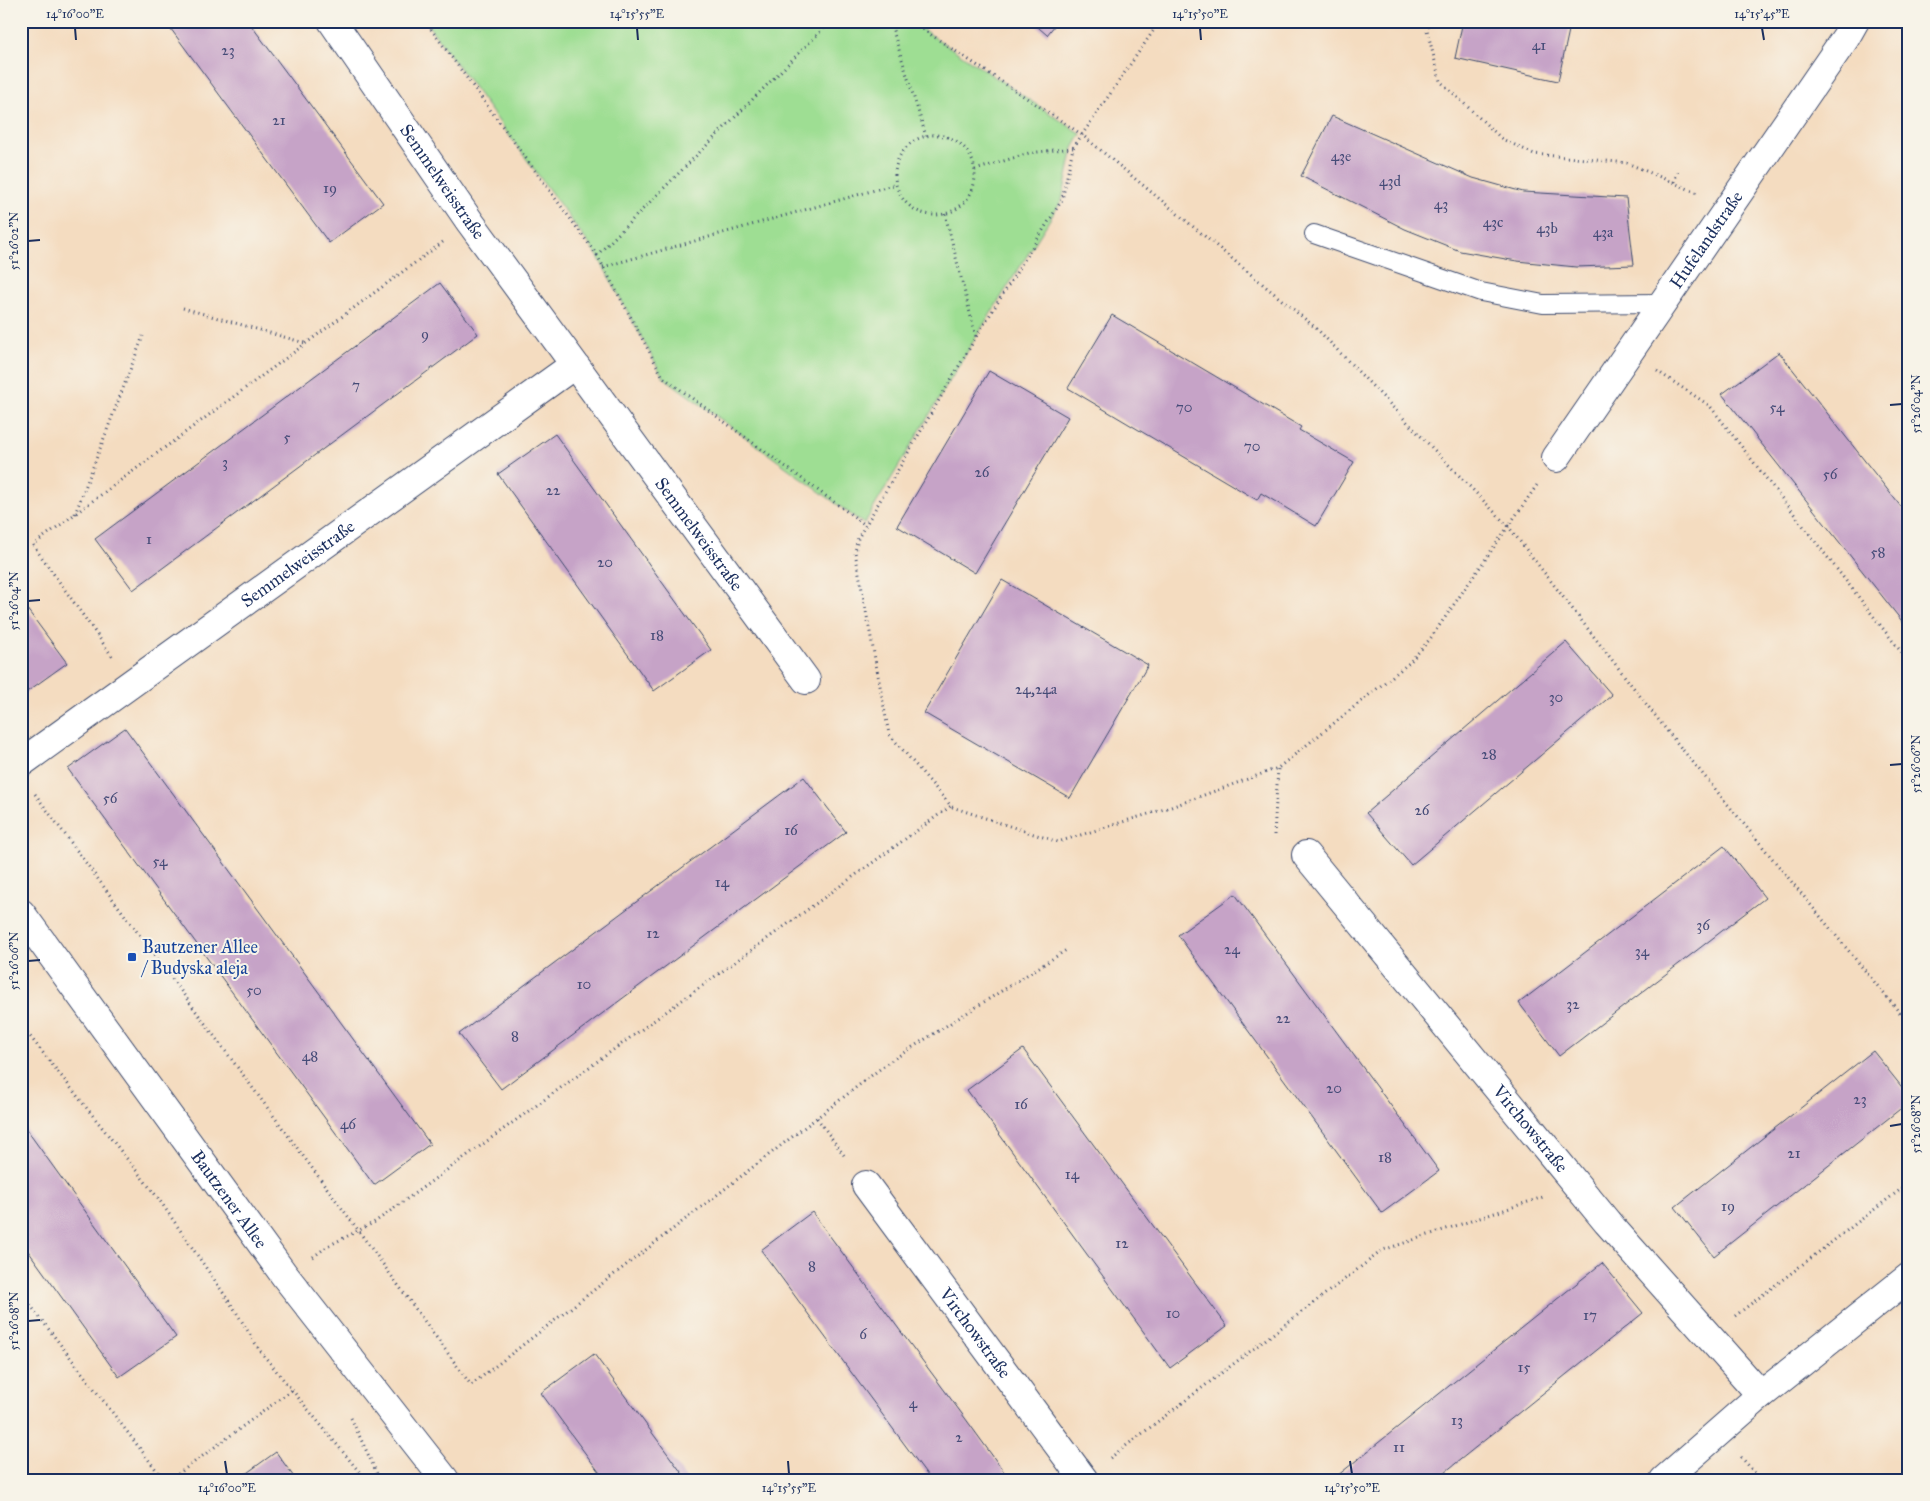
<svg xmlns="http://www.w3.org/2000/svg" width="1930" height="1501" font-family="'IM FELL Great Primer',serif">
<rect width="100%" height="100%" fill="#f7f3e8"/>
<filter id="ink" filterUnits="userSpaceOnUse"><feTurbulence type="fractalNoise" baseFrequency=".02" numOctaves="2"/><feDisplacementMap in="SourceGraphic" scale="10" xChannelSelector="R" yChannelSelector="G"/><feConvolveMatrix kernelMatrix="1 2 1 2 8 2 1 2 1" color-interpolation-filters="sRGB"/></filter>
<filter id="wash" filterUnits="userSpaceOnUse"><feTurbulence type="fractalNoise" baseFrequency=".0096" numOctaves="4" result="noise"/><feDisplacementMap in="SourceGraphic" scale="20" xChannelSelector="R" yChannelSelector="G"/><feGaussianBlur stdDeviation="1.12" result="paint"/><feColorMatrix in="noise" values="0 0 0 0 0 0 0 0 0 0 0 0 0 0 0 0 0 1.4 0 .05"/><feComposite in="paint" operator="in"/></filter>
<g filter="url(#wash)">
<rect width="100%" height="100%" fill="#f4dcc0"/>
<path fill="#9ede93" stroke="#5c8678" d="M425 21H910L1081 134 1073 148 1062 200 976 337 864 524 663 377 597 255Z"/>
<g id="blocks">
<path fill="#c6a3c7" d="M165 21H248L383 203 329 243Z
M1031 21H1058L1047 35Z
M1463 21H1571L1558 81 1455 58Z
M1332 116 1473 178 1523 192 1626 198 1634 265 1576 267 1517 261 1460 251 1405 229 1301 176Z
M440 283 478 334 133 590 95 539Z
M1112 315 1301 427 1299 430 1354 462 1316 526 1261 493 1257 500 1068 388Z
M1779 352 1909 517V630L1722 394Z
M989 371 1068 417 975 573 897 526Z
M555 434 711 650 654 691 498 474Z
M1002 580 1148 665 1070 798 924 713Z
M21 601 67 663 21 696Z
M1566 642 1612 695 1411 865 1366 813Z
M125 728 430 1144 374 1185 68 769Z
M804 777 846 832 501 1089 459 1034Z
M1724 846 1765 898 1559 1056 1519 1003Z
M1235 894 1439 1171 1382 1213 1178 935Z
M1023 1049 1227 1326 1170 1368 967 1090Z
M1873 1051 1909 1096V1102L1714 1256 1675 1207Z
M21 1122 176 1337 119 1377 21 1241Z
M812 1212 965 1418 1010 1480H931L862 1387 761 1250Z
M1602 1263 1643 1313 1435 1480H1332Z
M594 1354 687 1480H605L571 1434 541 1393Z
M276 1452 296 1480H237Z"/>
</g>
</g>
<g filter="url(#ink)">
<use href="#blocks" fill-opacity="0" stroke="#3c496d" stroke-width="1"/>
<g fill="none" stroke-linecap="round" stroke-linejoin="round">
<defs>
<path id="service" d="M1314 234 1481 292 1543 304 1663 303"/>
<g id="minor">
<path id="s1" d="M332 21 470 222 806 680"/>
<path id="s2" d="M1556 458 1846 37 1855 21"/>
<path id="s3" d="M21 763 574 365"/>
<path id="s4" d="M1306 855 1607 1222 1761 1395"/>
<path id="s5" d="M866 1185 1084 1480"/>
<path d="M1664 1480 1761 1395 1909 1277"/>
</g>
<g id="tertiary">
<path id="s6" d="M21 913 285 1276 445 1480"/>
</g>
</defs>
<use href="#service" stroke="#3c496d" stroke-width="20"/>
<use href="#minor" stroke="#3c496d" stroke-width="30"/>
<use href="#tertiary" stroke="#3c496d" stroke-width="30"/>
<path stroke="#3c496d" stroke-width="3" stroke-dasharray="1 4" stroke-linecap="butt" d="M425 21 597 255 831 21
M890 21 926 136
M910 21 1081 134 1317 329 1508 526 1668 732 1909 1024
M1428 21 1427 30 1440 81 1502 139 1534 154 1627 163 1698 193
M895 175a40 40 0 1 1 80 0a40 40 0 1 1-80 0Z
M975 170 1029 153 1073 148
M1674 182 1679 168
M945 214 976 337
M597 255 663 377 864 524
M603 267 896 184
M183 308 305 343
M1657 371 1710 406 1909 662
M75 514 143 336
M112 656 33 545 443 242
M35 794 358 1230 471 1385 889 1062 1068 949
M952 807 1058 842 1171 807 1278 768 1409 663 1430 639 1537 485
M1274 835 1278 768
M21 1025 158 1198 235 1310 260 1351 366 1480
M817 1118 846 1158
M313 1257 328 1246 375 1222 951 806 889 734 855 552 858 538 976 337 1062 200 1073 148 1160 21
M21 1293 164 1480
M1735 1316 1909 1183
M351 1418 380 1480
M1741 1457 1761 1480
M1110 1458 1383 1250 1543 1197
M170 1480 292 1390"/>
<use href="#service" stroke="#fff" stroke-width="18"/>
<use href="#minor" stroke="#fff" stroke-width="28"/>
<use href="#tertiary" stroke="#fff" stroke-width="28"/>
</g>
</g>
<path fill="none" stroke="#1b2f5e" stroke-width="2" d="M75 28 76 40M637 28 638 40M1200 28 1201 40M1762 28 1764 40M28 241 40 240M1890 405 1902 404M28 601 40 600M1890 765 1902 764M28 961 40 960M1890 1126 1902 1124M28 1321 40 1320M225 1461 227 1474M788 1461 789 1474M1350 1461 1352 1474"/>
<rect fill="#1a4fb4" stroke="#f7f3e8" stroke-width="2" x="127" y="952" width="10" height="10" rx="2.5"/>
<g text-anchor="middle" stroke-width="4" stroke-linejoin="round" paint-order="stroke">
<g font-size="15" fill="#464c78">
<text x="1539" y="50">41</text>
<text x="228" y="55">23</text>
<text x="279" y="125">21</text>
<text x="1341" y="161">43e</text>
<text x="1390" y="186">43d</text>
<text x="330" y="193">19</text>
<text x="1441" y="209">43</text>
<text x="1493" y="227">43c</text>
<text x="1547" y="233">43b</text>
<text x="1603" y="237">43a</text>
<text x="425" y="339">9</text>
<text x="356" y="390">7</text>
<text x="1184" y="412">70</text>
<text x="1777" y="412">54</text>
<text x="287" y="442">5</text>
<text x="1252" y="451">70</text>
<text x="225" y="467">3</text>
<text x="982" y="477">26</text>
<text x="1830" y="479">56</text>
<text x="553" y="495">22</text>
<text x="149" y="544">1</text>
<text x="1878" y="557">58</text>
<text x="605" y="567">20</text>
<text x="657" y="640">18</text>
<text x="1036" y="694">24,24a</text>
<text x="1556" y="702">30</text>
<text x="1489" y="759">28</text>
<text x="110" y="803">56</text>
<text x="1422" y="815">26</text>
<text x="791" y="835">16</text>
<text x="160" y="866">54</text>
<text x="722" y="887">14</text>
<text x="1703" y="930">36</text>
<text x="653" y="938">12</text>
<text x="1232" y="954">24</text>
<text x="1642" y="956">34</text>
<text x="584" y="989">10</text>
<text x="254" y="995">50</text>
<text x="1573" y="1009">32</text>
<text x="1283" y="1023">22</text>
<text x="515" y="1041">8</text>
<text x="310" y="1061">48</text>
<text x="1334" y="1093">20</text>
<text x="1860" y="1104">23</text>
<text x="1021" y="1109">16</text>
<text x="348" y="1129">46</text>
<text x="1794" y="1158">21</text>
<text x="1385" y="1162">18</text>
<text x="1072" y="1179">14</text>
<text x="1728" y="1211">19</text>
<text x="1122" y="1248">12</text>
<text x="812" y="1271">8</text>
<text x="1173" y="1318">10</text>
<text x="1590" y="1320">17</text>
<text x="863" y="1339">6</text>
<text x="1524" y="1372">15</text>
<text x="913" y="1408">4</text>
<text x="1457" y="1425">13</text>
<text x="959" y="1442">2</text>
<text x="1399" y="1452">11</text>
</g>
<g font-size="18" fill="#1b2f5e" stroke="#f7f3e8">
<text dy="6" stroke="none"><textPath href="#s1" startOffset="195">Semmelweisstraße</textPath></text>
<text dy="6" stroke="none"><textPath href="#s2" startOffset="265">Hufelandstraße</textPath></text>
<text dy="6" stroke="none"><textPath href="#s1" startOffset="631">Semmelweisstraße</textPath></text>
<text dy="6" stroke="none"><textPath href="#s3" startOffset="341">Semmelweisstraße</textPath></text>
<text dy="6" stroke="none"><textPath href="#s4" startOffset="354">Virchowstraße</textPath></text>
<text dy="6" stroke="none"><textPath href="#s6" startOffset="354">Bautzener Allee</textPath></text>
<text dy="6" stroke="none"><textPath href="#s5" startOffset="184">Virchowstraße</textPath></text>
</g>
<g font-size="18" fill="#164399" stroke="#f7f3e8" text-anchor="start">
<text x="142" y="953">Bautzener Allee<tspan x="142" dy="21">/ Budyska aleja</tspan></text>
</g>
</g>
<rect width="1930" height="1501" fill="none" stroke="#f7f3e8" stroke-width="55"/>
<rect x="28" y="28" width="1874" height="1446" fill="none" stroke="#1b2f5e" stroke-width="2"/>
<g font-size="12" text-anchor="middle" fill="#1b2f5e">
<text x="75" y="18">14°16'00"E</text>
<text x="637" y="18">14°15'55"E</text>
<text x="1200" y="18">14°15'50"E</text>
<text x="1762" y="18">14°15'45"E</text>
<text transform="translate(14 241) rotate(-90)" y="4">51°26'02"N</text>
<text transform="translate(1916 404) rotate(-90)" y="4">51°26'04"N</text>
<text transform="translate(14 601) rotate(-90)" y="4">51°26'04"N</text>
<text transform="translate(1916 764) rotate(-90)" y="4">51°26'06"N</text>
<text transform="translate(14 961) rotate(-90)" y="4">51°26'06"N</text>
<text transform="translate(1916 1124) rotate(-90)" y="4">51°26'08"N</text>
<text transform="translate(14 1321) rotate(-90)" y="4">51°26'08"N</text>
<text x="227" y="1492">14°16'00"E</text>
<text x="789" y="1492">14°15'55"E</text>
<text x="1352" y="1492">14°15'50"E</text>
</g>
</svg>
